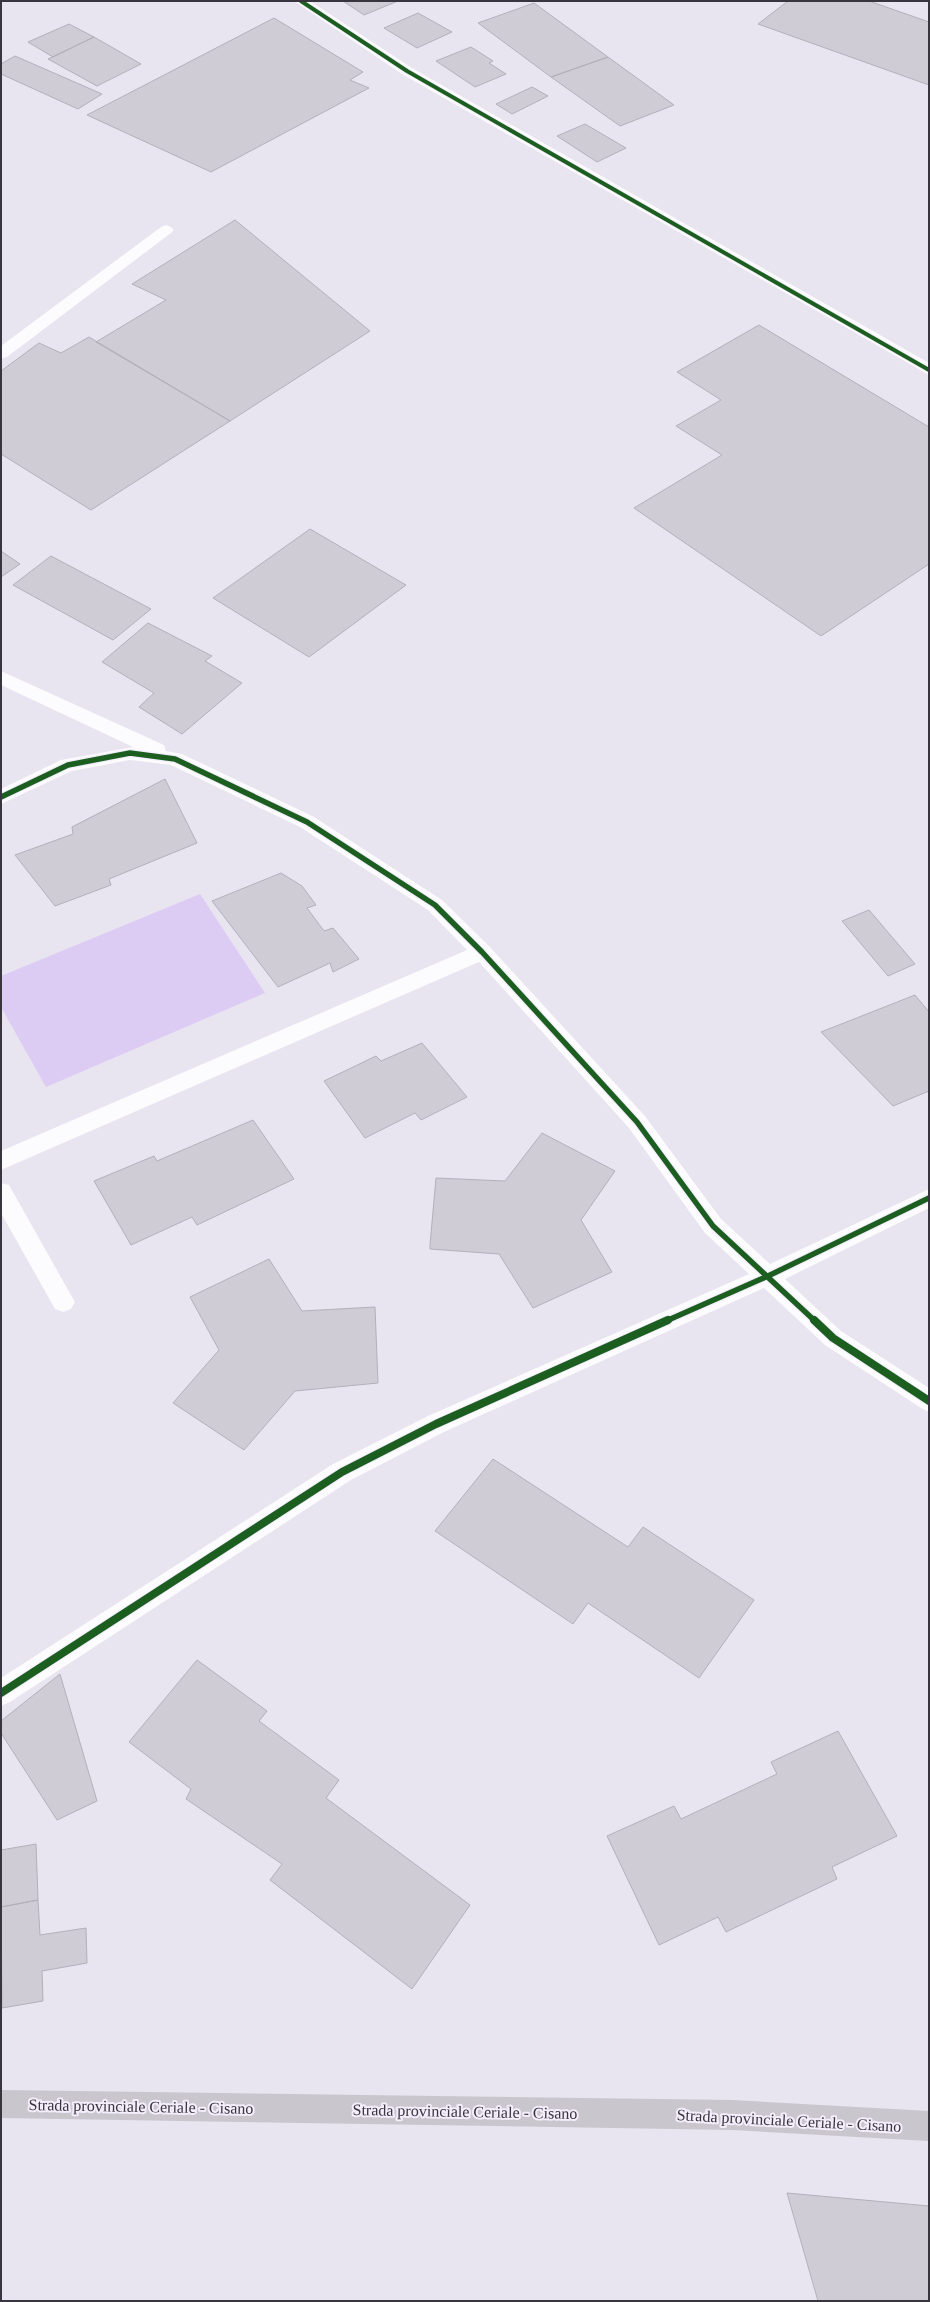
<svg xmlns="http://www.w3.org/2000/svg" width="930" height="2302" font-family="'Times New Roman',serif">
<rect width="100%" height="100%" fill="#e8e4f0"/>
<path fill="#dcccf3" d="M200 894 265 993 46 1087 1 1007V976Z"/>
<path fill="#cfccd6" stroke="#b4b0ba" d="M343 1H398L364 15Z
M788 1H869L929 22V85L758 24Z
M534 3 608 57 551 77 478 23Z
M418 13 452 32 417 48 384 28Z
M274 18 363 72 350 80 369 88 211 172 87 115Z
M69 24 94 37 53 57 28 42Z
M94 37 141 64 97 86 48 59Z
M471 47 493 61 489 63 506 74 475 87 436 61Z
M15 56 102 94 78 109 1 74V64Z
M608 57 674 105 620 126 551 77Z
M532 87 548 96 512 114 496 104Z
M585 124 626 148 597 162 557 136Z
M235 220 370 331 230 421 96 342 166 300 132 284Z
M759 325 929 427V564L821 636 634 508 722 455 676 426 721 400 677 372Z
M89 337 230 421 91 510 1 454V371L39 343 61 353Z
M310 529 406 585 309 657 213 598Z
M1 551 20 564 1 577Z
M51 556 151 609 113 640 13 585Z
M148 623 212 656 205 661 242 683 182 734 139 707 154 693 102 662Z
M165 779 197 843 109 879 111 885 55 906 15 855 73 834 72 827Z
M281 873 302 886 316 905 307 908 324 931 333 928 359 959 333 972 330 963 278 987 212 901Z
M869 910 915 964 888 976 842 921Z
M915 995 929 1012V1091L893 1106 821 1032Z
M422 1043 467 1097 421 1120 415 1113 365 1138 324 1081 376 1056 381 1061Z
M253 1120 294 1179 197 1225 192 1217 131 1245 94 1181 154 1156 157 1161Z
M542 1133 615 1171 581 1220 612 1272 533 1308 499 1254 430 1249V1245L436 1178 505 1181Z
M269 1259 302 1311 375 1307 378 1383 295 1391 244 1450 173 1403 219 1350 190 1297Z
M493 1459 628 1547 643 1527 754 1600 699 1678 588 1603 573 1624 435 1531Z
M197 1660 267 1711 259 1721 339 1780 326 1798 470 1905 412 1989 270 1880 282 1864 186 1799 191 1789 129 1742Z
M60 1674 97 1801 57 1820 1 1733V1721Z
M838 1731 897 1836 832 1867 837 1879 726 1932 718 1917 659 1945 607 1836 674 1806 681 1819 777 1774 771 1762Z
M36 1844 38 1900 1 1907V1850Z
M38 1900 40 1935 86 1928 87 1963 42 1971 43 2001 2 2008 1 1907Z
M787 2193 929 2206V2301H818Z"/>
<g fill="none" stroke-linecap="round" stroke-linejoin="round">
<path fill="#fcfbfd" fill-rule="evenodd" d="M294 1H310L412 68 929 363V375L402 74Z
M166 225 171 227 174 230 171 233 7 357 1 359V346L161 227Z
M1 671 164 745 166 751 182 754 314 817 442 900 489 946 645 1116 721 1219 770 1264 929 1189V1208L785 1279 841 1331 929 1388V1412L921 1408 825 1345 764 1288 444 1432 351 1480 10 1702 1 1706V1678L333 1464 428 1416 749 1274 705 1233 629 1128 479 962 1 1170V1151L467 950 428 910 300 827 171 765 130 760 72 771 1 804V789L61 760 133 747 1 685Z
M1 1183 9 1185 71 1295 75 1302 71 1309 63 1312 55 1309 1 1213Z"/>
<path fill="#c9c7cd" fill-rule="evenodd" d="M1 2090 733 2100 929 2111V2141L733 2130 1 2118Z"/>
<defs>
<path id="cycleway-far2" d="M301 1 407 71 929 370"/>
<path id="cycleway-far1" d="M1 797 68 765 130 753 175 759 307 822 435 905 482 952 637 1122 713 1226 815 1321
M666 1321 768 1276 929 1198"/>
<path id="cycleway" d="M814 1320 833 1338 929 1401
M1 1693 342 1472 436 1424 668 1320"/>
</defs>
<use href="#cycleway-far2" stroke="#f3edfc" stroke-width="6"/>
<use href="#cycleway-far1" stroke="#f3edfc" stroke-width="8"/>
<use href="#cycleway" stroke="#f3edfc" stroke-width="10"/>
<use href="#cycleway-far2" stroke="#1b5e20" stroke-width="4"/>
<use href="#cycleway-far1" stroke="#1b5e20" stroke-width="5.5"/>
<use href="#cycleway" stroke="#1b5e20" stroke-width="8"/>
</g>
<g text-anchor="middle" stroke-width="4" stroke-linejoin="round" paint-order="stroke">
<g font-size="16" fill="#38353e" stroke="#f3edfc">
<text transform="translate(141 2106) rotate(1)" y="6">Strada provinciale Ceriale - Cisano</text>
<text transform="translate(465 2111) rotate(1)" y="6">Strada provinciale Ceriale - Cisano</text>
<text transform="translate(789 2120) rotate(3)" y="6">Strada provinciale Ceriale - Cisano</text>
</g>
</g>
<rect width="930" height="2302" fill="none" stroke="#38353e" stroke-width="4"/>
</svg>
